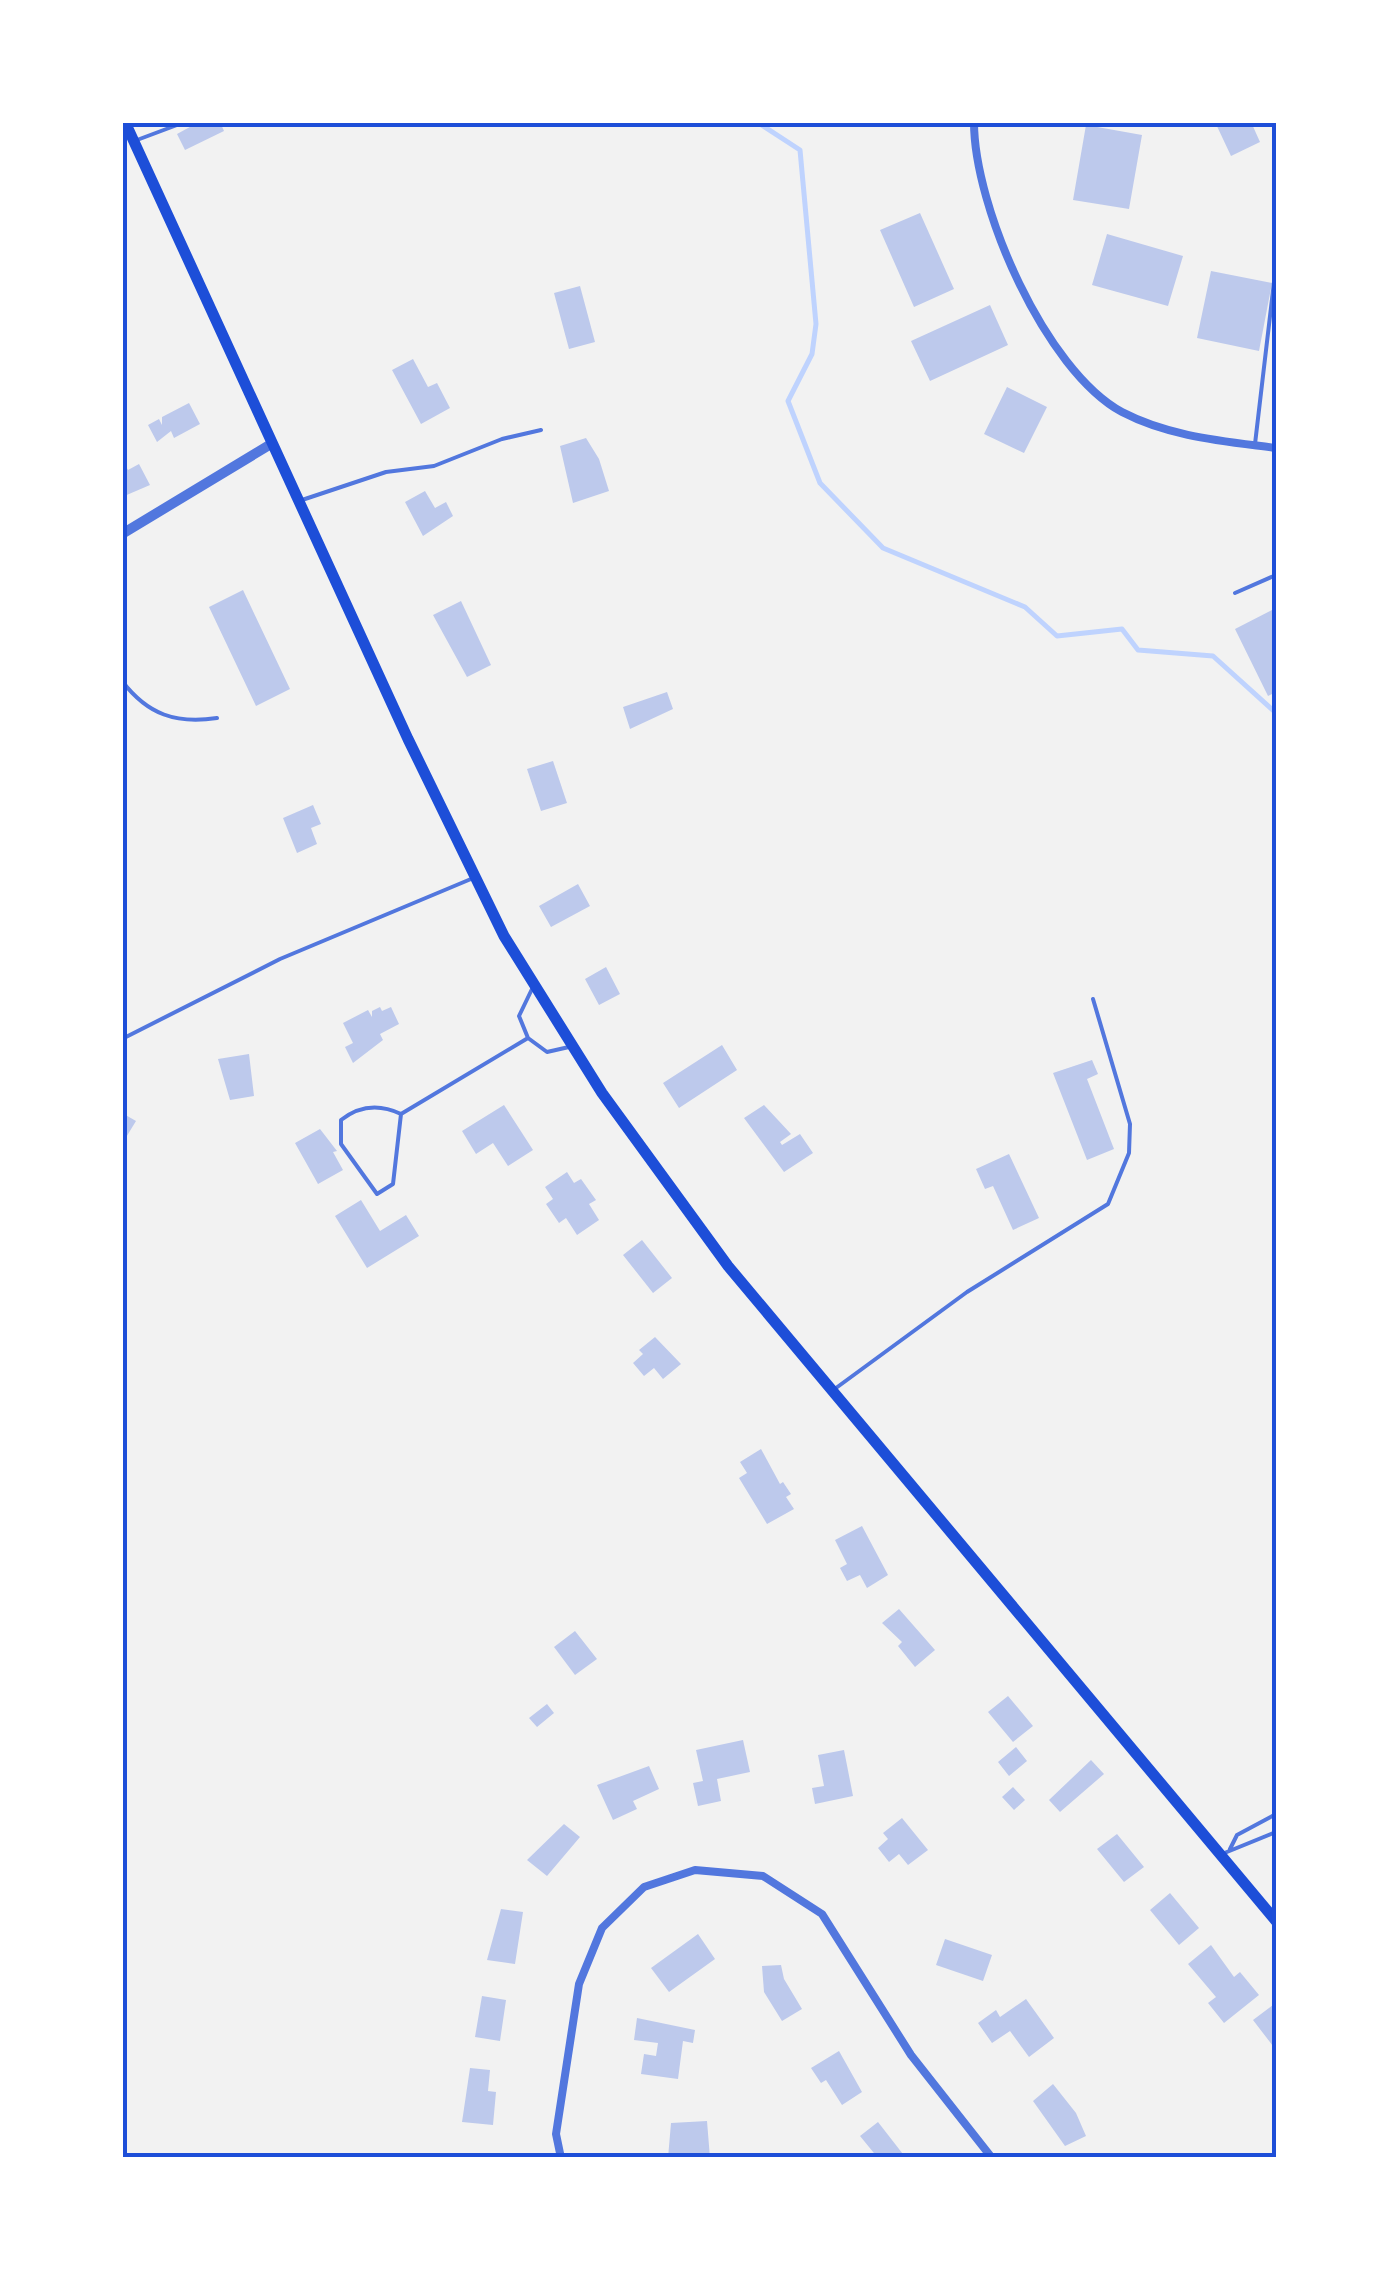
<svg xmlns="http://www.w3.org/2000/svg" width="1399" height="2280" font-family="Karla,sans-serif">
<rect width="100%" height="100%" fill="#f2f2f2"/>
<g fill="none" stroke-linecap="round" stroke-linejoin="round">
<path stroke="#bfd3fe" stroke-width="5" d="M757 122 800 150 816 324 812 354 788 401 820 483 883 548 1025 607 1057 636 1122 629 1138 650 1213 656 1276 713"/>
</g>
<path fill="#bdc9ec" d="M199 122H220L224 131 185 150 177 134Z
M1215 122H1251L1260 142 1231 156Z
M1086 125 1142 135 1129 209 1073 200Z
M920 213 954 289 914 307 880 230Z
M1107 234 1183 256 1168 306 1092 285Z
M1211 271 1272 283 1259 351 1197 338Z
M580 286 595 342 569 349 554 293Z
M990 305 1008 345 930 381 911 341Z
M413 359 428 387 437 383 450 408 421 424 392 370Z
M1007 387 1047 407 1024 453 984 434Z
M189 403 200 424 174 438 171 431 157 442 148 425 159 419 162 425V417Z
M586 438 599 459 609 491 573 503 560 446Z
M122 460 128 470 139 464 150 485 122 497Z
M425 491 435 508 446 502 453 516 423 536 405 502Z
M243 590 290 689 256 706 209 607Z
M461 601 491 665 467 677 433 615Z
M1276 608V692L1268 696 1235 629Z
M667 692 673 709 630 729 623 707Z
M553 761 567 803 541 811 527 769Z
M313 805 321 824 311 828 317 844 297 853 283 818Z
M578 884 590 906 551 927 539 906Z
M606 967 620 994 599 1005 585 979Z
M380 1007 382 1011 391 1007 399 1024 380 1034 383 1040 353 1063 345 1047 353 1043 343 1023 368 1010 372 1017V1011Z
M722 1045 737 1070 679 1108 663 1083Z
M249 1054 254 1096 230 1100 218 1059Z
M1092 1060 1098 1074 1087 1079 1114 1149 1087 1160 1053 1073Z
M504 1105 533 1150 508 1166 493 1143 476 1154 462 1131Z
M764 1105 791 1134 780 1142 782 1145 800 1134 813 1153 784 1172 744 1118Z
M122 1113 136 1121 122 1144Z
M320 1129 337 1151 333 1152 343 1170 318 1184 295 1143Z
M1009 1154 1039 1218 1013 1230 993 1186 985 1189 976 1169Z
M567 1172 574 1183 581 1179 596 1200 589 1204 599 1220 577 1235 566 1218 559 1223 546 1204 553 1199 545 1187Z
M361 1200 380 1231 406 1215 419 1236 367 1268 335 1216Z
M642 1240 672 1278 653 1293 623 1255Z
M655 1337 681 1364 663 1379 654 1368 644 1376 633 1363 643 1354 639 1350Z
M761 1449 780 1484 783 1482 791 1494 786 1497 794 1509 767 1524 739 1478 747 1473 740 1462Z
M862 1526 888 1575 867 1588 860 1575 847 1581 840 1568 847 1564 835 1540Z
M899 1609 935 1650 915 1667 898 1646 902 1642 882 1623Z
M575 1631 597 1659 575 1675 554 1647Z
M1008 1696 1033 1726 1013 1742 988 1712Z
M547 1704 554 1713 537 1727 529 1718Z
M743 1740 750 1772 717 1779 721 1801 698 1806 693 1783 703 1781 696 1750Z
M1016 1747 1027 1761 1009 1776 998 1762Z
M844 1750 853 1796 815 1804 812 1788 824 1786 818 1755Z
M1091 1760 1104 1774 1060 1812 1049 1800Z
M649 1766 659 1789 633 1801 637 1809 613 1820 597 1785Z
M1013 1787 1025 1800 1014 1810 1002 1797Z
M902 1818 928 1850 908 1865 899 1854 889 1862 878 1848 888 1839 883 1833Z
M564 1824 580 1837 547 1876 527 1860Z
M1117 1834 1144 1867 1124 1882 1097 1849Z
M1170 1893 1199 1928 1179 1945 1150 1910Z
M501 1909 523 1912 515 1964 487 1960Z
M698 1934 715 1959 669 1992 651 1968Z
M945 1939 992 1955 983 1981 936 1965Z
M1211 1945 1234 1977 1240 1972 1259 1995 1224 2023 1208 2003 1216 1997 1188 1964Z
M781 1965 784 1979 802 2009 782 2021 764 1992 762 1966Z
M482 1996 506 2000 500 2041 475 2037Z
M1026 1999 1054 2038 1029 2057 1010 2031 992 2043 978 2023 996 2010 1000 2017Z
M1273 2005 1276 2008V2050L1253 2020Z
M637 2018 695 2030 693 2043 683 2041 678 2079 641 2074 644 2054 656 2056 658 2043 634 2040Z
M839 2051 862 2092 842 2105 826 2080 821 2083 811 2068Z
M470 2068 490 2070 488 2091 496 2092 493 2125 462 2122Z
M1053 2084 1076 2113 1086 2136 1065 2146 1033 2101Z
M707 2121 710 2158H668L671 2123Z
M878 2122 906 2158H878L860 2136Z"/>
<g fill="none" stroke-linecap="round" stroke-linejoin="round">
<path stroke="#5277de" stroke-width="4" d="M137 140 185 122
M1255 444 1276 265
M302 500 386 472 434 466 502 439 541 430
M1235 593 1276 575
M122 681C148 715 176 724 217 718
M532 989 519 1016 528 1038 547 1052 569 1047
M122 1039 280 959 471 879
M401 1114 393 1184 377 1194 341 1144V1120C360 1105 380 1104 401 1114L528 1038
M836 1388 967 1292 1108 1204 1129 1153 1130 1124 1093 999
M1230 1849 1237 1835 1276 1814
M1222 1854 1276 1832"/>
<path stroke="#5277de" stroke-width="8" d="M974 122C974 207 1045 370 1122 412 1170 437 1223 441 1276 448
M561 2158 556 2134 579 1984 602 1928 644 1887 695 1870 763 1876 822 1914 911 2055 992 2158"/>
<path stroke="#5277de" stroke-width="10" d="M122 534 271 444"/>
<path stroke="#1d4ed8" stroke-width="11" d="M125 122 408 739 504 936 602 1093 728 1266 1276 1921"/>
</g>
<rect width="1399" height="2280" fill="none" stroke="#ffffff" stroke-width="250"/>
<rect x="125" y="125" width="1149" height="2030" fill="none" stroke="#1d4ed8" stroke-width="4"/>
</svg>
